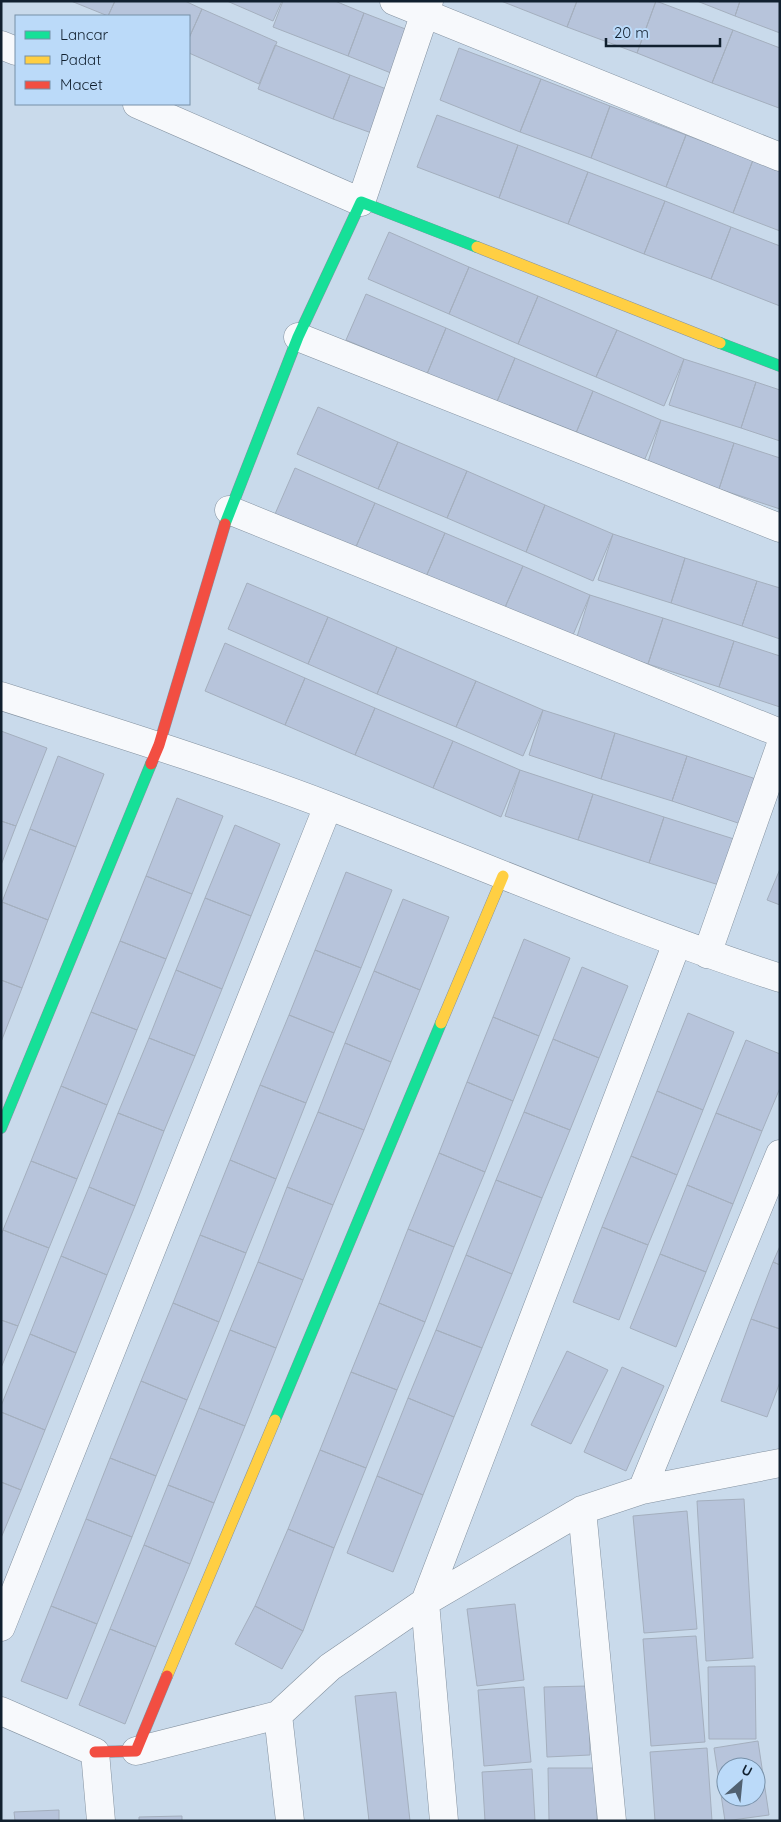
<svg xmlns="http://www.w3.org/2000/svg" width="781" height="1822" font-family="Quicksand,sans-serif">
<rect width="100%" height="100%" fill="#c9daeb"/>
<path fill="#b7c4db" stroke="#a4afbe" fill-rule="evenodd" d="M71 1H115L108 16Z
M115 1H185L202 9 189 38V16H108Z
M227 1H282L273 21Z
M283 1H335L364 13 348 56 273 27Z
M501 1H577L567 27Z
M577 1H656L637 53 567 27Z
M656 1 733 30 712 83 637 53Z
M697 1H740L735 16Z
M740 1H780V33L735 16Z
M202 9 277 42 259 84 189 53V38Z
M364 13 408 30 391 73 348 56Z
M733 30 780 48 779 108 712 83Z
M275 45 350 75 333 119 258 89Z
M459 48 541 79 520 132 440 100Z
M350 75 394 92 377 135 333 119Z
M541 79 610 106 591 158 520 132Z
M610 106 686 135 666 187 591 158Z
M437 115 518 145 499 198 417 167Z
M686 135 753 160 733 213 666 187Z
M518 145 588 172 568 224 499 198Z
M753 160 780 171V231L733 213Z
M588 172 665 201 644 254 568 224Z
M665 201 731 227 711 279 644 254Z
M731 227 780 246V306L711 279Z
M389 232 469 267 449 314 368 279Z
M469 267 538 296 518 344 449 314Z
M366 294 446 328 427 374 346 340Z
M538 296 617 330 596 377 518 344Z
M446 328 515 358 496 404 427 374Z
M617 330 684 359 664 406 596 377Z
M515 358 593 391 574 438 496 404Z
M684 359 756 382 741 428 669 405Z
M756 382 780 390V441L741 428Z
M593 391 661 420 642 466 574 438Z
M318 407 398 442 378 489 297 454Z
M661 420 734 443 719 489 647 465Z
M398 442 467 471 447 518 378 489Z
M734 443 780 458V509L719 489Z
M295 468 375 503 355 549 275 514Z
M467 471 545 505 526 552 447 518Z
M375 503 445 533 425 579 355 549Z
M545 505 613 534 593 581 526 552Z
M445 533 523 566 503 612 425 579Z
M613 534 685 558 671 603 598 580Z
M685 558 757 581 742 626 671 603Z
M523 566 590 595 570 642 503 612Z
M757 581 780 588V639L742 626Z
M247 583 328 617 308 664 228 629Z
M590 595 663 618 648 664 576 640Z
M328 617 397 647 377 694 308 664Z
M663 618 734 641 719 687 648 664Z
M734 641 780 656V707L719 687Z
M225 643 305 678 285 725 205 691Z
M397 647 476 681 456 727 377 694Z
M305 678 375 708 355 755 285 725Z
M476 681 543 710 523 756 456 727Z
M375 708 453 741 433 788 355 755Z
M543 710 615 733 601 779 529 755Z
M1 731 47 748 16 826 1 821Z
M615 733 687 756 672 801 601 779Z
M453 741 520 770 501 817 433 788Z
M58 756 104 774 76 847 30 829Z
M687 756 756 779 741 824 672 801Z
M520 770 593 794 578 840 505 816Z
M593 794 664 817 649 863 578 840Z
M177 798 223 816 192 894 146 876Z
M664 817 734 839 719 885 649 863Z
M1 821 16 826 1 865Z
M235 825 280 844 251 916 205 898Z
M30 829 76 847 48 920 2 902Z
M780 869V905L767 900Z
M346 872 392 890 361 968 315 950Z
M146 876 192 894 166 959 120 941Z
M205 898 251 916 222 989 176 970Z
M403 899 449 917 420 990 374 971Z
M2 902 48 920 22 988 1 980Z
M524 939 570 958 539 1036 493 1017Z
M120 941 166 959 137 1030 91 1012Z
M315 950 361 968 334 1033 289 1015Z
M582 967 628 986 599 1058 553 1039Z
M176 970 222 989 195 1056 149 1038Z
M374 971 420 990 391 1062 345 1043Z
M1 980 22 988 1 1042Z
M91 1012 137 1030 107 1105 61 1086Z
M688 1013 734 1032 703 1110 657 1091Z
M289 1015 334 1033 306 1103 260 1085Z
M493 1017 539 1036 513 1101 467 1082Z
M149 1038 195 1056 164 1131 118 1113Z
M553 1039 599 1058 570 1130 524 1112Z
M746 1040 780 1054V1088L762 1131 716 1113Z
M345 1043 391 1062 364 1130 318 1112Z
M467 1082 513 1101 485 1172 439 1153Z
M260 1085 306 1103 276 1179 230 1160Z
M61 1086 107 1105 77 1179 31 1161Z
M657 1091 703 1110 677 1175 631 1156Z
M318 1112 364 1130 333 1205 287 1187Z
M524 1112 570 1130 542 1198 496 1180Z
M118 1113 164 1131 135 1206 89 1187Z
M716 1113 762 1131 733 1204 687 1185Z
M439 1153 485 1172 454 1247 408 1229Z
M631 1156 677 1175 648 1245 602 1227Z
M230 1160 276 1179 246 1253 200 1235Z
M31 1161 77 1179 49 1248 3 1230Z
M496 1180 542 1198 512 1274 466 1255Z
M687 1185 733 1204 706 1272 660 1254Z
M89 1187 135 1206 107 1275 61 1256Z
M287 1187 333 1205 303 1280 258 1262Z
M602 1227 648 1245 619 1320 573 1302Z
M408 1229 454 1247 425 1322 379 1303Z
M3 1230 49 1248 18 1326 1 1320V1235Z
M200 1235 246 1253 219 1322 173 1303Z
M780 1246V1265L773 1262Z
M660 1254 706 1272 676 1347 630 1328Z
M466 1255 512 1274 482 1348 436 1330Z
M61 1256 107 1275 76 1353 30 1334Z
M258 1262 303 1280 276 1348 230 1330Z
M773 1262 780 1265V1329L751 1319Z
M173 1303 219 1322 187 1400 141 1381Z
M379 1303 425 1322 397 1390 351 1372Z
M751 1319 780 1329V1382L767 1417 721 1401Z
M1 1320 18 1326 1 1368Z
M230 1330 276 1348 245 1426 199 1408Z
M436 1330 482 1348 454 1417 408 1398Z
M30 1334 76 1353 45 1430 1 1412V1406Z
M567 1351 608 1370 571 1444 531 1425Z
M622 1367 664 1386 626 1471 584 1452Z
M351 1372 397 1390 366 1468 320 1450Z
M141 1381 187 1400 156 1476 110 1458Z
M408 1398 454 1417 423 1495 377 1476Z
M199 1408 245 1426 214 1503 168 1485Z
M1 1412 45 1430 21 1490 1 1482Z
M320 1450 366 1468 334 1548 288 1529Z
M110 1458 156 1476 132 1537 86 1519Z
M377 1476 423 1495 393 1572 347 1553Z
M1 1482 21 1490 1 1538Z
M168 1485 214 1503 190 1564 144 1545Z
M744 1499 753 1658 706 1661 697 1501Z
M687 1511 697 1629 644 1633 633 1516Z
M86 1519 132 1537 97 1624 51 1606Z
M288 1529 334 1548 303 1631 255 1606Z
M144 1545 190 1564 156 1647 110 1629Z
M515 1604 524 1680 477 1686 467 1609Z
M51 1606 97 1624 67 1699 21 1681Z
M255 1606 303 1631 282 1669 235 1644Z
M110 1629 156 1647 125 1724 79 1705Z
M696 1636 705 1742 651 1746 643 1639Z
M755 1666 756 1739H709L708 1667Z
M588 1686 590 1755 547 1757 544 1687Z
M524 1687 531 1762 484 1766 478 1690Z
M396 1692 410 1821H369L355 1696Z
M758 1741 769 1815 725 1821 714 1748ZM726 1767H756V1797H726Z
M707 1748 712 1821H655L650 1752Z
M548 1768H596L597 1821H549Z
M532 1769 535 1821H485L482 1772Z
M59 1810V1821H15L14 1812Z
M182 1816V1821H139V1817Z"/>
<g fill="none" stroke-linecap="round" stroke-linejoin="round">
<defs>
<path id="street" d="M394 1 780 157
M1 45 16 51
M137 104 361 202 429 1
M298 337 780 528
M229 510 780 733
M1 696C111 731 221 765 329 806 479 864 627 928 780 978
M707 954 780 747
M642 1490 780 1154
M582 1510 612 1821
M1 1627 328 806
M1 1711 95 1752 101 1821
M278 1715 290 1821
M136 1751 278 1715 330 1667 425 1602 582 1510 642 1490 780 1463
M444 1821 425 1602 677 943"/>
<path id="fast" d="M720 343 780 366
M225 524 298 337 361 202 477 247
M1 1128 151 764
M275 1420 441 1023"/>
<path id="slow" d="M477 247 720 343
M441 1023 503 876
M167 1676 275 1420"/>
<path id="jam" d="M151 764 159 745 225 524
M95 1752 136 1751 167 1676"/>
</defs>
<use href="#street" stroke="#8492a0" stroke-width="29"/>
<use href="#fast" stroke="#8492a0" stroke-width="12"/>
<use href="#slow" stroke="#8492a0" stroke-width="12"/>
<use href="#jam" stroke="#8492a0" stroke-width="12"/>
<use href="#street" stroke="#f7f9fc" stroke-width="28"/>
<use href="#fast" stroke="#16e098" stroke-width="11"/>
<use href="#slow" stroke="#ffcf43" stroke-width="11"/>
<use href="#jam" stroke="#f24e42" stroke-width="11"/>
</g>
<rect width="781" height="1822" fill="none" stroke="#11202f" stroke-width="5"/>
<rect x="15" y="15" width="175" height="90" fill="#bbdaf9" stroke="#7790a8"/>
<rect x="25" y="31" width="25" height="8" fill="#16e098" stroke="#7790a8"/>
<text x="60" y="40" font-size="15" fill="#11202f">Lancar</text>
<rect x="25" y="56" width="25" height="8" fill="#ffcf43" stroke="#7790a8"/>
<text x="60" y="65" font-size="15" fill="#11202f">Padat</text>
<rect x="25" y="81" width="25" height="8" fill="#f24e42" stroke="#7790a8"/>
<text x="60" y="90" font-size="15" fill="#11202f">Macet</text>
<g transform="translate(741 1782) rotate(27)"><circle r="24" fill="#bbdaf9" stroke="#7790a8"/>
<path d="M0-4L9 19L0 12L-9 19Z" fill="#516171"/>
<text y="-8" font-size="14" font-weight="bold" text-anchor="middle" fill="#11202f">U</text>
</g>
<path d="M606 38v8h114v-8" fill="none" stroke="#11202f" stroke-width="2.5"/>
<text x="614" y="38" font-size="15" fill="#11202f" stroke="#bbdaf9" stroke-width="4" paint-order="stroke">20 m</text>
</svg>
